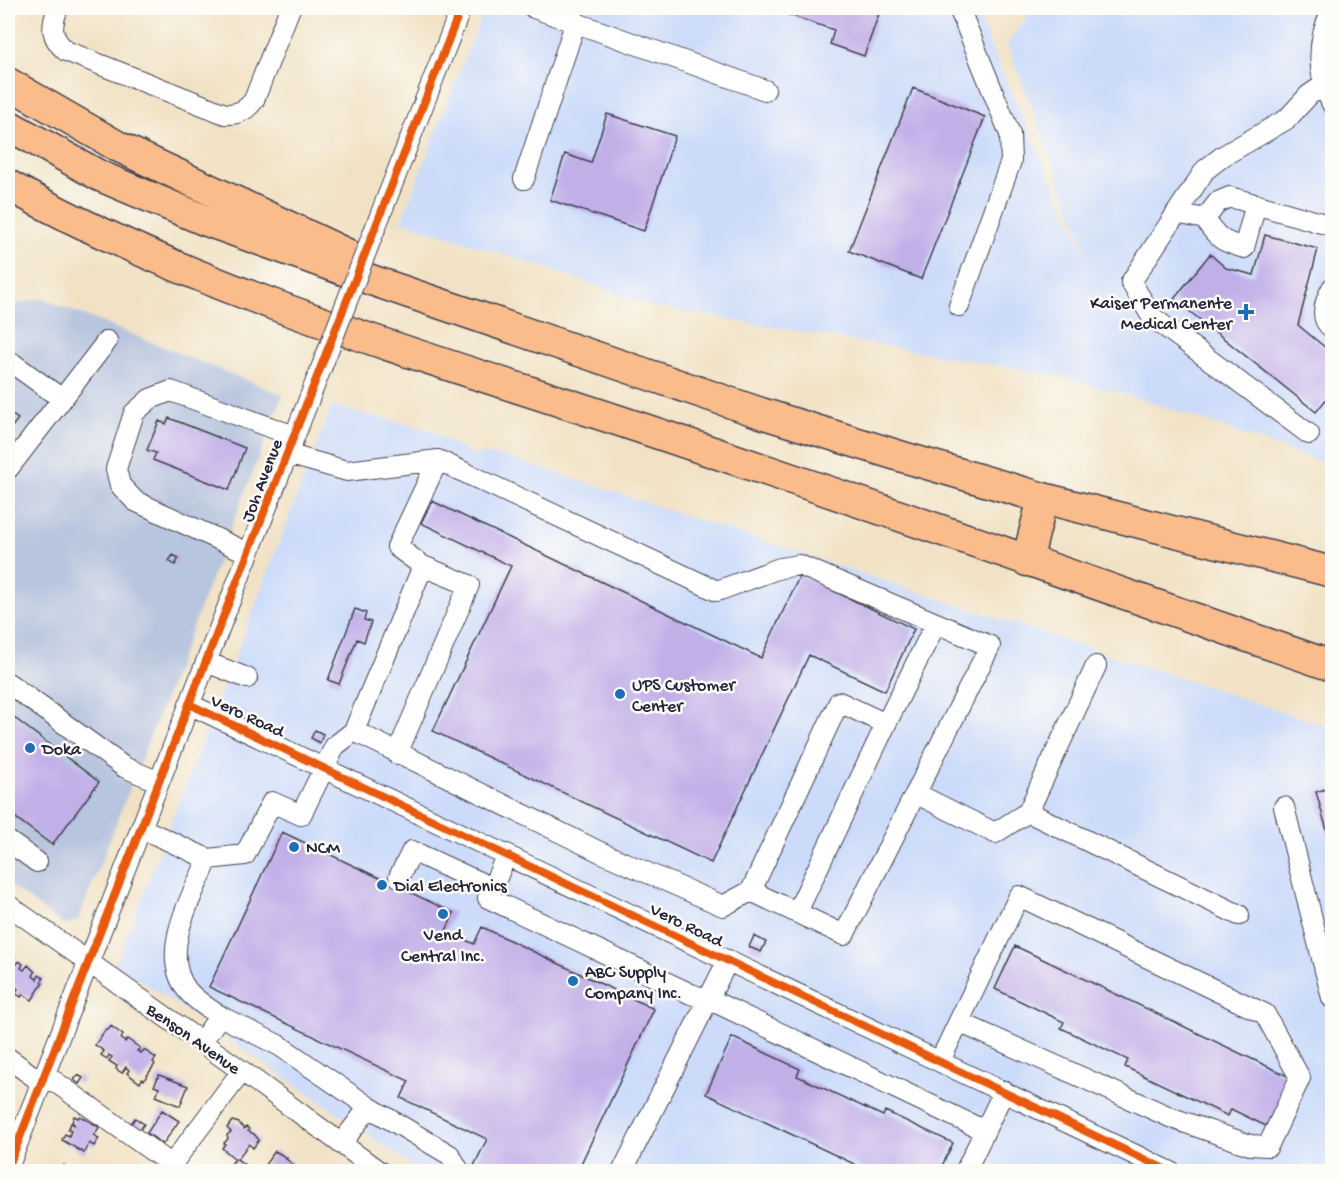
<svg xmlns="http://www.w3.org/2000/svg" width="1340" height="1179" font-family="'Gochi Hand',sans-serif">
<rect width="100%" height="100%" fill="#fdfcf7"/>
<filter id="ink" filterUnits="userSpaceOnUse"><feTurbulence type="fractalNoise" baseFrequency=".0167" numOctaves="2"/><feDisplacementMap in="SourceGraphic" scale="12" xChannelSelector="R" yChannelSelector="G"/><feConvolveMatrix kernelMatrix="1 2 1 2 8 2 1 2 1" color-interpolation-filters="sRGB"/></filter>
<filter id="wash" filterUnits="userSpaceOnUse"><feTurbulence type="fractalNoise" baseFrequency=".008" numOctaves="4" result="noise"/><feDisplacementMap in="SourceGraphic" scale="24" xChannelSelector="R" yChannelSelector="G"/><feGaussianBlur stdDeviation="1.35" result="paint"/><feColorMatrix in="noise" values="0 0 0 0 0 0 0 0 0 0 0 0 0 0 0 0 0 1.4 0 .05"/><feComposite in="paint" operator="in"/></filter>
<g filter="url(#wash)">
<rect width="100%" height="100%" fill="#f1e2c5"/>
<path fill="#ccdbf9" d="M485 8H976L994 54 1095 273 1007 44 1034 8H1332V466L1145 400 1054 375 651 306 562 273 401 221Z
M332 406 430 430 471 454 504 456 1332 728V1171H419L348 1120 116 964Z"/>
<path fill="#b8c5de" d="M41 298 283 395 78 921 64 925 8 884V306Z"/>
<g id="blocks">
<path fill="#c1afe8" d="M769 8H881L864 56 830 44 834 30Z
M913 88 985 117 921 279 849 251Z
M607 114 675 136 644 231 550 200 565 154 591 163Z
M1265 235 1318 249 1298 325 1332 353V392L1316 412 1174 299 1210 254 1226 268 1254 275Z
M8 412 18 419 8 432Z
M169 418 245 448 229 490 153 460 156 453 147 450 159 421 166 424Z
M432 501 761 658 800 575 914 629 885 691 809 655 711 863 433 731 511 566 421 523Z
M173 555 179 558 175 565 169 561Z
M355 609 366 613 364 620 371 622 364 642 357 639 339 684 328 680Z
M8 713 99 782 52 845 8 812Z
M315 730 323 734 320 743 311 738Z
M1332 787V848L1316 792Z
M282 832 454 913 446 931 474 944 482 927 654 1009 577 1172H480L473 1168 487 1139 401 1098 409 1081 209 987Z
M754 936 766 942 761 952 749 947Z
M1015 946 1294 1079 1270 1128 1231 1109 1228 1116 1125 1067 1128 1060 1061 1028 1064 1022 995 989Z
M11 954 15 958 13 961 17 964 19 961 23 964 21 968 24 970 28 965 35 972 33 976 37 979 39 975 44 978 41 982 43 983 32 1000 23 994 21 997 15 993 18 989 8 982V959Z
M111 1026 123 1035 121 1039 125 1042 127 1039 140 1048 137 1051 141 1053 144 1050 156 1058 153 1062 155 1064 144 1080 142 1079 140 1083 127 1073 129 1070 126 1067 122 1073 116 1069 117 1066 109 1061 112 1057 109 1055 107 1059 101 1055 104 1051 95 1045 106 1029 108 1030Z
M732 1037 800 1069 797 1076 883 1116 885 1111 953 1143 939 1172H871L706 1094Z
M78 1075 83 1078 79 1084 74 1080Z
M159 1075 188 1086 180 1106 156 1096 159 1088 154 1086Z
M162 1110 179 1121 163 1144 147 1133Z
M74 1116 78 1118 80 1116 99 1127 95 1135H93L99 1138 94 1146 89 1143 84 1153 62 1140 65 1134 69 1136 71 1131 68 1130 71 1123 75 1125 72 1122Z
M135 1118 144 1124 139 1131 130 1125Z
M232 1121 239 1123 244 1129 246 1127 249 1129 248 1131 254 1134 259 1140 253 1148 249 1144 237 1159 246 1166 242 1172H232L228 1168 235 1159 222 1148 225 1144 224 1143 228 1139 227 1135 231 1132 227 1128Z
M275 1151 287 1158 286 1159 294 1165 289 1172H272L264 1166Z
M64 1165 72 1172H59Z"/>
</g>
</g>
<g filter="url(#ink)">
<use href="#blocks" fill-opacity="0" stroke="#413f50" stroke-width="1.5"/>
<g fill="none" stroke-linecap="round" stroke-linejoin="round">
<defs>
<path id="minor" d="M58 8C51 26 50 37 66 51L225 114C238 115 247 110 254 100L290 8
M534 8 765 90
M959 8 1010 134 1011 161 959 306
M1332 11C1316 40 1317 75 1332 104
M524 179 576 21
M1176 213 1205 219 1218 202 1230 197 1332 226
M1205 219C1218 239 1221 241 1244 248L1256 204
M376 226 461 8
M1332 288C1325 301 1318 318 1332 328
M8 360 62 399
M1309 434 1152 317 1131 282 1205 170 1223 156 1287 119 1309 95 1324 85
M8 469 107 341
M248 553 135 501 120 485 116 469 134 413 150 399 171 391 294 436
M206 662 247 678
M8 683 124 767 159 782
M189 704 1171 1172
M354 731 423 566 397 547 438 460
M397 754 469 585 423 566
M917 794 995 833 1028 812 1239 915
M1284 807 1332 998
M1028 812 1096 666
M141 828 208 859C192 897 158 952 187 990 196 1001 209 1009 220 1016
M8 841 37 862
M507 854 488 898 691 994 719 1004 985 1131
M208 859 245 855 272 802 301 815 335 746 354 731 600 852 723 906 751 891 844 935 990 646 799 565 780 568 717 591 438 460 347 471 287 454
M399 877 412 851 492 888
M751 891 839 702 886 724
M8 905 242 1071 380 1172
M797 912 886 724 936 623
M201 1042 220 1016 280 1046 369 1107 341 1144
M8 1058 41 1082
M940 1061 1019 896 1265 1014 1300 1078 1268 1146 1250 1145 1172 1118 959 1022
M44 1074 172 1165
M369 1107 450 1155 460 1172
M8 1168 322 366
M166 1172 242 1071
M622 1172 728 960
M965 1172 1004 1091"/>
<path id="highway" d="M8 83 119 147 347 254
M8 125 100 176 204 220 374 281 761 413 903 457 1043 498 1332 572
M8 185C202 293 418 354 629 424 864 502 1098 585 1332 666
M1027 561 1043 498"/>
</defs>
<use href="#minor" stroke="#413f50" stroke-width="22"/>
<use href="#highway" stroke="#413f50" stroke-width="33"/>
<use href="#minor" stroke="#fff" stroke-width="20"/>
<use href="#highway" stroke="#fabc8b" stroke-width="30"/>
<defs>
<path id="minor-bridge" d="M322 366 376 226"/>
</defs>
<use href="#minor-bridge" stroke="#413f50" stroke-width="22" stroke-linecap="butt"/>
<use href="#minor-bridge" stroke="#fff" stroke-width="20"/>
<defs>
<path id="cycleway" d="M189 704 1171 1172
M8 1168 461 8"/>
</defs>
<use href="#cycleway" stroke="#fdfcf7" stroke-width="11"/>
<use href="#cycleway" stroke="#e8590c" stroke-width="8"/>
</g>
</g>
<g fill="#1f6fb2" stroke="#fdfcf7" stroke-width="2">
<path d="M1243 303h6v6h6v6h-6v6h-6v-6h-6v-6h6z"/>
<circle cx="620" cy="694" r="6"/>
<circle cx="30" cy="748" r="6"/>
<circle cx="294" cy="847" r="6"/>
<circle cx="382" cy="885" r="6"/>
<circle cx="443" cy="914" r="6"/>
<circle cx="573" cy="981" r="6"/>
</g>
<g text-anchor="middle" stroke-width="5" stroke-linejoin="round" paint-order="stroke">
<g font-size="18" fill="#22223b" stroke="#fdfcf7" text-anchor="start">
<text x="1232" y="308" text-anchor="end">Kaiser Permanente<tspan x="1232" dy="21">Medical Center</tspan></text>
<text x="632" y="690">UPS Customer<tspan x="632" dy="21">Center</tspan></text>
<text x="42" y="754">Doka</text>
<text x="306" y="853">NCM</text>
<text x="394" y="891">Dial Electronics</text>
<text x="443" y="940" text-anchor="middle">Vend<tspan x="443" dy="21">Central Inc.</tspan></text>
<text x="585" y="977">ABC Supply<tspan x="585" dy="21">Company Inc.</tspan></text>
</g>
<g font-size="18" fill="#22223b" stroke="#fdfcf7">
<text transform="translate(261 480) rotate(-69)" y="6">Joh Avenue</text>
<text transform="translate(248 715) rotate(25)" y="6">Vero Road</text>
<text transform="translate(687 924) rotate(26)" y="6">Vero Road</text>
<text transform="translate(194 1038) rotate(35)" y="6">Benson Avenue</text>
</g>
</g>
<rect width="1340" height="1179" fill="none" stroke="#fdfcf7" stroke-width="30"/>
</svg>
